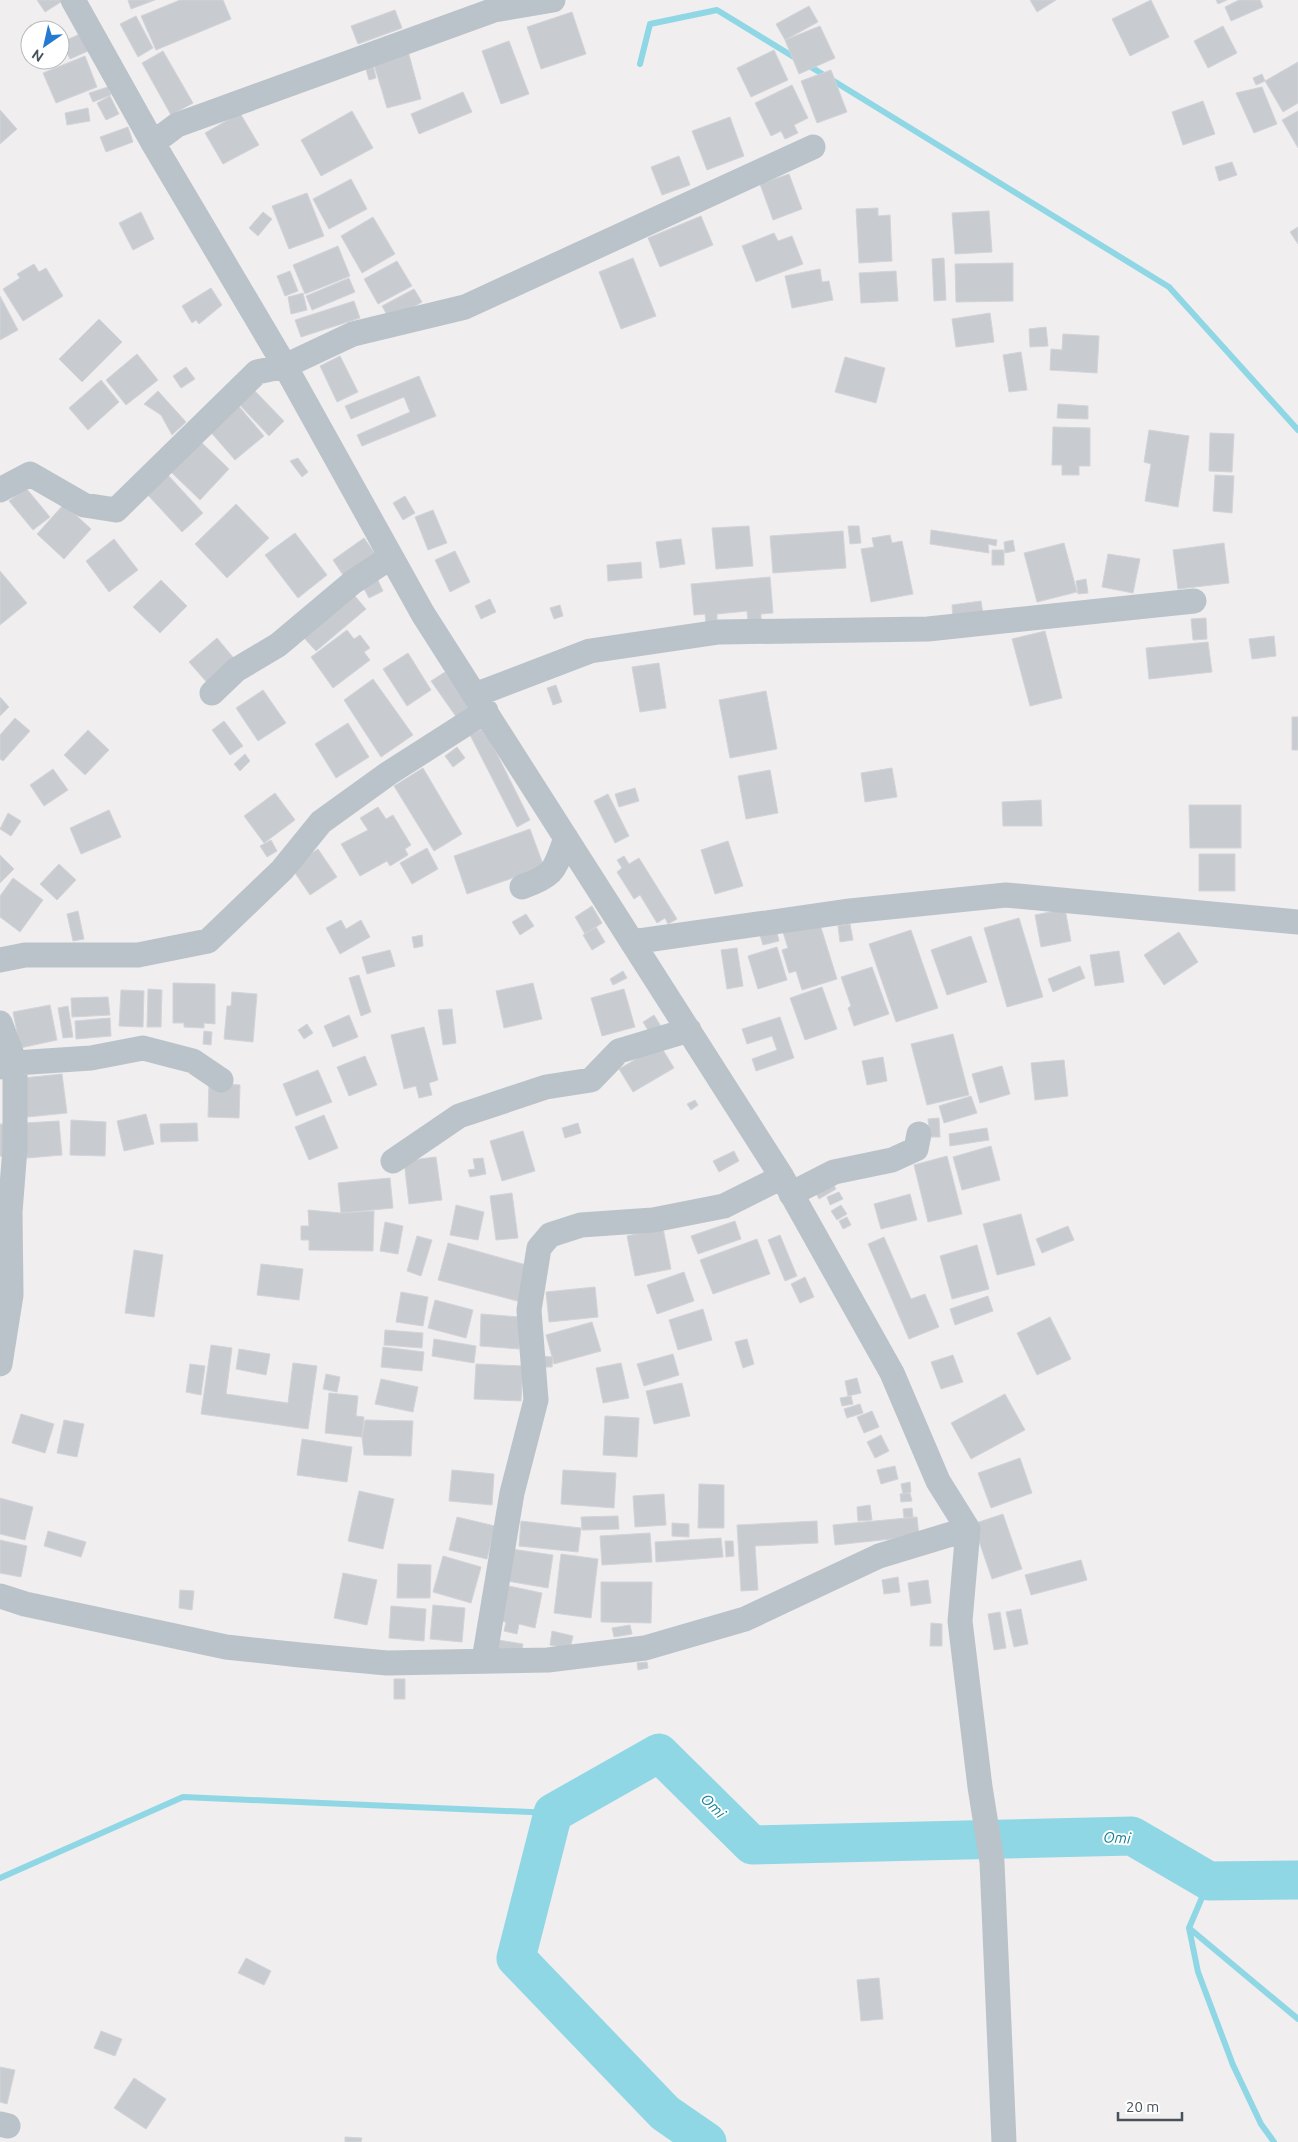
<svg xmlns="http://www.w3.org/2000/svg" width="1298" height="2142" font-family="Ubuntu,sans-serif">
<rect width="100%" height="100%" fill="#f0eeee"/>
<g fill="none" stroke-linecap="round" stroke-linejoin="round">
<path stroke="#8fd7e5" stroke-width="6" d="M640 64 650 24 717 10 797 59
M806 64 1169 287 1298 430
M0 1878 183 1797 553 1813
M1209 1881 1189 1928 1198 1972 1233 2065 1261 2124 1274 2142
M1189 1928 1298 2019"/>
<path stroke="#8fd7e5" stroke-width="39" d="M707 2142 665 2113 516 1958 553 1813 659 1753 752 1845 1132 1836 1209 1881 1298 1880"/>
</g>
<path fill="#c8cbd0" stroke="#d2d4d9" d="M37 0H64L45 12Z
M128 0H155L131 9Z
M180 0H223L231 19 156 50 141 16Z
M1030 0H1056L1037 12Z
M1151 0 1169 37 1130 56 1112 19Z
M1216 0H1227L1218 4Z
M1239 0H1260L1263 7 1231 21 1225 7Z
M809 6 818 22 785 40 776 24Z
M395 10 402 28 358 44 351 26Z
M572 12 586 54 541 69 527 27Z
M136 16 153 48 138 57 120 24Z
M820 26 835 58 799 74 785 40Z
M1223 26 1237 53 1208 68 1194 41Z
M80 34 88 51 70 59 62 42Z
M509 41 529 94 501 104 482 51Z
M774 50 788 80 751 97 737 68Z
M163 51 193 103 171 115 142 63Z
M408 51 421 99 387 108 373 61Z
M85 56 97 87 56 103 43 73Z
M1298 62V103L1283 112 1265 81Z
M373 64 376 78 369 80 365 66Z
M831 70 847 112 817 123 801 81Z
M1262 74 1265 81 1256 85 1253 78Z
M792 85 808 118 794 125 798 133 785 139 781 131 771 136 755 103Z
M108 87 111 95 93 102 89 93Z
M1262 87 1277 124 1254 133 1236 93Z
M463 92 472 112 419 134 411 114Z
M110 96 119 114 106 120 97 103Z
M1203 101 1215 134 1183 145 1172 112Z
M88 108 90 121 67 125 65 113Z
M0 110 17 129 0 144Z
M352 111 373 148 321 176 301 140Z
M1298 111V148L1282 120Z
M240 113 259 145 223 164 205 133Z
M730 117 744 156 707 170 692 131Z
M128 127 133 142 106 152 100 137Z
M679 156 690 185 662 195 651 167Z
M1232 162 1237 175 1219 181 1215 167Z
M789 174 802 209 773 220 760 184Z
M351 179 367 209 329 229 313 199Z
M307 193 324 236 289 249 272 206Z
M878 208V216L890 215 892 261 859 263 856 209Z
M989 211 992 252 955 254 952 213Z
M141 212 154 239 133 250 119 223Z
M263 212 272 219 258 236 249 228Z
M701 216 713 245 660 267 648 238Z
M373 217 395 254 362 273 341 236Z
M1298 227V244L1290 232Z
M774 233 778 241 792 236 803 264 756 282 742 246Z
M338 246 350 276 305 294 293 265Z
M633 258 656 316 621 329 599 272Z
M944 258 946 300 934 301 932 259Z
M397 261 412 286 378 304 364 279Z
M1013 263V301L956 302 955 264Z
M34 264 39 272 46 268 63 296 23 321 3 289 20 278 17 274Z
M820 269 822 282 829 281 833 300 792 308 785 276Z
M290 271 298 291 285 296 277 276Z
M896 271 898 301 861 303 859 273Z
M349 278 355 292 312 310 306 296Z
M211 288 222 305 199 324 196 320 192 323 182 306Z
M414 289 422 302 390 320 382 306Z
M303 293 307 310 291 314 288 297Z
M0 296 18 330 0 340Z
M354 301 360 318 301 337 295 320Z
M990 313 994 342 956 347 952 319Z
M99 319 122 342 82 382 59 359Z
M1046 327 1048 346 1030 347 1029 329Z
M1063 334 1099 336 1097 373 1050 370 1051 349 1062 350Z
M1021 352 1027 390 1009 392 1003 355Z
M137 354 158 380 126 405 106 380Z
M340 356 358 392 337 402 320 366Z
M845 357 885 368 876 403 835 392Z
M186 367 195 379 181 388 173 376Z
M419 376 436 416 362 446 357 435 410 412 404 397 351 419 345 406Z
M101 380 119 402 88 430 69 408Z
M251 387 284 421 269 436 236 401Z
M158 391 186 422 172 435 161 415 144 404Z
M237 404 264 436 235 460 208 429Z
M1058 404 1088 406V419L1057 418Z
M1053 427 1090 428V466H1079V475H1062V465H1052Z
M1149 430 1189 436 1178 507 1145 501 1151 464 1144 462Z
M1210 433 1234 434 1232 472 1209 471Z
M199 440 229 469 200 500 170 471Z
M298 458 308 472 302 477 290 461Z
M167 474 203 513 182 532 146 493Z
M1215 475 1234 476 1232 513 1213 511Z
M26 488 50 517 33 530 9 501Z
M405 496 415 513 403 520 393 503Z
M64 504 91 529 64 559 37 534Z
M236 504 269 538 227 578 195 544Z
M433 510 447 543 428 550 415 517Z
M749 526 753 566 716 569 712 528Z
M848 526H859L861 543 850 544Z
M931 530 997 540 996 546 988 544 989 553 930 544Z
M843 531 846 568 773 573 770 536Z
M295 533 327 575 298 598 265 555Z
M890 535 892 543 902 541 913 594 871 602 861 549 874 547 872 538Z
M364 538 377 556 345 578 333 560Z
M114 539 138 570 109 592 86 561Z
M681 539 685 564 660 568 656 542Z
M1013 540 1015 551 1005 553 1004 542Z
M1064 543 1077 592 1037 602 1024 553Z
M1224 543 1229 583 1178 589 1173 550Z
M992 550H1004V565H992Z
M455 551 470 582 450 592 435 560Z
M1108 554 1140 559 1133 593 1102 587Z
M641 562 642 578 608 581 607 565Z
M0 571 27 603 0 625Z
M375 574 383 591 369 598 360 581Z
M770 577 773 613 761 614V621L748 622 747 611 717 614V622L706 623 705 614 694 615 691 584Z
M1086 579 1088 593 1078 594 1076 581Z
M161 580 187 606 160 633 133 607Z
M354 595 366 609 316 651 304 638Z
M490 599 496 612 481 619 475 606Z
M981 601 983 614 953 617 952 605Z
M560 605 563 616 554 619 550 608Z
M1206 618 1207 639 1193 640 1191 619Z
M347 630 354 639 360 635 370 648 364 652 370 660 333 688 311 657Z
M1045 631 1062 698 1030 706 1012 639Z
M1274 636 1276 656 1252 659 1249 639Z
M217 638 237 662 210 686 189 662Z
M1208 642 1212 672 1149 679 1146 648Z
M408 653 431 690 407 706 383 669Z
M659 663 666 708 640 712 632 667Z
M445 672 471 708 457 718 431 681Z
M373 679 413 735 381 757 344 700Z
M556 685 562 702 553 705 547 688Z
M263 690 286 723 258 741 236 708Z
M766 691 777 749 730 758 719 700Z
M0 697 9 707 0 716Z
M1292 717H1298V750H1292Z
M15 718 30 731 3 761 0 759V735Z
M224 721 243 746 230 755 212 730Z
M348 723 369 757 336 778 315 744Z
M484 728 530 820 517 827 470 735Z
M88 730 109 750 85 775 64 755Z
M457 747 465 758 453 767 445 756Z
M245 754 250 761 240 771 234 764Z
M423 768 462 834 434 851 394 786Z
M892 768 897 797 865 802 861 773Z
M53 769 68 790 44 806 30 785Z
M770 770 778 813 746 819 738 776Z
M635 788 639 801 619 807 615 794Z
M275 793 295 820 264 843 244 816Z
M608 794 629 836 615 843 594 801Z
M1041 800 1042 826H1003L1002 802Z
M1189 805H1241V848H1190Z
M378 807 386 819 393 815 411 845 405 849 408 855 390 866 387 861 360 876 341 844 368 830 360 818Z
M109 810 121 837 81 854 70 828Z
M8 813 21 821 11 836 0 829Z
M530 829 544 867 467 894 454 856Z
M271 840 277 851 267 857 260 846Z
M728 841 743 886 715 894 701 850Z
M427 848 438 869 412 884 400 863Z
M318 849 337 877 310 895 291 867Z
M1199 854H1235V891H1199Z
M0 855 14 869 0 883Z
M624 856 629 864 639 858 677 919 668 924 665 918 657 923 640 895 634 899 617 872 622 868 617 860Z
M59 864 76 880 57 900 40 884Z
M13 878 43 900 20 932 0 917V896Z
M592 906 602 923 585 934 575 917Z
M1065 909 1071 941 1041 947 1035 915Z
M78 911 84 939 73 941 67 914Z
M526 914 534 926 520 935 512 922Z
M818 918 837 979 802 990 796 971 789 973 782 950 788 948 782 929Z
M1019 918 1043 997 1007 1007 984 928Z
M341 920 346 929 361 920 370 937 340 954 326 928Z
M850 924 853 940 840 942 838 926Z
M596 927 605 942 592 950 583 935Z
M776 928 779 941 763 945 759 932Z
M911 930 938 1008 896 1022 869 944Z
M1179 932 1198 962 1164 985 1144 955Z
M422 935 423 946 414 948 412 937Z
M971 936 987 982 947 995 931 950Z
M777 947 787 980 758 989 748 956Z
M737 948 743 986 727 989 721 950Z
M390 950 395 966 367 974 362 957Z
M1119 951 1124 982 1095 986 1090 955Z
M1080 966 1085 978 1053 992 1048 979Z
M872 967 889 1014 854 1026 848 1008 851 1006 841 977Z
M623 971 627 978 613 985 610 979Z
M359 975 371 1012 361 1016 349 978Z
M173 983 215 984V1024L204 1023V1028L184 1027V1023H173Z
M533 983 542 1019 504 1028 496 991Z
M822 987 837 1029 805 1040 790 998Z
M148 989 162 990 161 1027H147Z
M624 989 635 1027 602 1036 591 998Z
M121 990 144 991 143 1027 119 1026Z
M232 992 257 994 253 1042 224 1039 227 1006H231Z
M108 997 110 1015 72 1017 71 998Z
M50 1005 57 1040 20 1048 13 1012Z
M68 1006 73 1037 63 1038 58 1008Z
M452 1009 456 1043 443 1045 438 1010Z
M349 1015 358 1037 333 1047 324 1026Z
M654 1015 662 1028 651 1035 643 1022Z
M780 1017 794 1058 756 1071 752 1059 777 1050 772 1036 747 1044 742 1029Z
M110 1018 111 1036 76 1039 75 1021Z
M307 1024 313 1033 304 1039 298 1030Z
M424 1027 438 1080 429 1083 432 1095 419 1098 416 1086 404 1089 391 1035Z
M204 1031 212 1032 211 1045 203 1044Z
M953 1034 969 1095 927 1105 911 1044Z
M660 1045 674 1068 633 1092 619 1069Z
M365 1056 377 1085 349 1096 337 1067Z
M883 1057 887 1081 867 1085 862 1061Z
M1064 1060 1068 1096 1035 1100 1031 1063Z
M1002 1066 1010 1094 980 1103 972 1074Z
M318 1070 332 1102 296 1116 283 1084Z
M62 1074 67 1113 27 1117 23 1078Z
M209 1083 240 1085 239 1118 208 1117Z
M971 1096 977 1113 944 1123 939 1106Z
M695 1100 698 1105 691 1110 687 1104Z
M146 1114 154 1144 124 1151 117 1121Z
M324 1115 338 1148 309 1160 295 1127Z
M939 1118 940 1137H930L928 1119Z
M71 1120 106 1122 105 1156 70 1155Z
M59 1121 62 1155 27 1158 24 1123Z
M197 1123 198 1141 161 1142 160 1124Z
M578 1123 581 1133 565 1138 562 1128Z
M0 1124 12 1125 9 1157 0 1156Z
M987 1128 989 1140 950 1146 949 1134Z
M523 1131 535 1171 502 1181 490 1141Z
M991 1146 1000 1180 962 1190 953 1157Z
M734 1151 739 1161 719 1172 713 1161Z
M947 1156 962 1214 928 1222 914 1165Z
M436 1157 442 1200 409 1204 404 1161Z
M483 1158 486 1174 470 1177 468 1170 475 1169 473 1159Z
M390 1178 393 1208 341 1213 338 1183Z
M831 1180 836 1189 819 1199 814 1189Z
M839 1192 843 1199 830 1205 827 1197Z
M512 1193 518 1238 496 1240 490 1196Z
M910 1194 917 1220 881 1229 874 1204Z
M456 1205 484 1212 478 1240 450 1235Z
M841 1205 847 1214 837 1220 831 1211Z
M308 1210 341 1213 374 1211 373 1251 309 1250V1240H301V1226H309Z
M1021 1214 1035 1265 997 1275 983 1224Z
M847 1217 851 1225 843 1229 839 1221Z
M735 1221 741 1239 698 1254 691 1236Z
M385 1222 403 1226 398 1254 380 1251Z
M1068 1226 1074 1240 1042 1253 1036 1239Z
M663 1228 671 1269 635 1276 627 1236Z
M780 1235 797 1276 785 1281 768 1240Z
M417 1236 432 1240 421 1276 407 1271Z
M884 1237 911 1299 925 1294 939 1327 909 1339 868 1244Z
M757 1239 770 1274 713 1294 700 1260Z
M448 1243 530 1266 521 1302 438 1280Z
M977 1245 989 1289 952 1299 940 1256Z
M134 1250 163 1255 154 1317 125 1313Z
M261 1264 303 1269 299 1300 257 1295Z
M684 1272 694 1301 657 1314 647 1285Z
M805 1277 814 1297 800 1303 791 1284Z
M595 1287 598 1317 549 1322 546 1292Z
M401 1292 428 1297 423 1326 396 1322Z
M988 1296 993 1311 955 1325 950 1309Z
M435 1300 473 1310 466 1338 428 1328Z
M703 1309 712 1340 678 1350 669 1320Z
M481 1314 520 1317 519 1349 480 1346Z
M1050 1317 1071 1359 1037 1375 1017 1333Z
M592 1322 601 1351 554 1364 546 1335Z
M385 1330 423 1333 422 1348 384 1345Z
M434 1339 476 1346 474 1363 432 1356Z
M747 1339 754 1364 743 1368 735 1342Z
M211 1345 232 1348 226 1394 288 1403 293 1363 317 1366 308 1429 201 1414Z
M383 1347 424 1352 422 1371 381 1367Z
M239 1349 270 1354 266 1375 236 1369Z
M673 1354 679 1375 644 1386 637 1364Z
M953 1355 963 1382 941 1389 931 1362Z
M538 1356 553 1357 552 1367H538Z
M621 1363 629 1398 603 1403 596 1368Z
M190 1364 205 1366 201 1395 186 1392Z
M476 1364 523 1366 521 1401 474 1399Z
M326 1374 340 1377 337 1392 323 1389Z
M857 1378 861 1393 848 1396 845 1381Z
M381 1379 418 1387 413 1412 375 1404Z
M682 1383 690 1416 654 1424 646 1391Z
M329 1393 358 1396 356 1416 364 1417 362 1437 325 1433Z
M1005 1394 1025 1430 971 1459 951 1423Z
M851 1396 853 1404 842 1406 840 1398Z
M860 1404 863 1413 847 1418 844 1409Z
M872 1411 879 1427 864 1433 857 1417Z
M21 1414 54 1424 45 1453 12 1443Z
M605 1416 639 1418 637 1457 603 1455Z
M64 1420 84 1424 77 1457 57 1453Z
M365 1420 413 1421 411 1456 364 1455 362 1437Z
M881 1435 889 1451 875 1458 867 1442Z
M302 1439 352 1447 347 1482 297 1475Z
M1020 1458 1032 1493 991 1508 978 1473Z
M895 1466 898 1479 881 1484 877 1470Z
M452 1470 494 1474 492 1505 449 1501Z
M563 1470 616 1473 614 1508 561 1504Z
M910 1482 911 1492 903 1494 901 1484Z
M699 1484 724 1485V1528H698Z
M359 1491 394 1499 383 1549 348 1541Z
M910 1493 912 1501 901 1502 900 1494Z
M664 1494 666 1525 635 1527 633 1496Z
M0 1498 33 1507 25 1540 0 1534Z
M870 1505 872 1520 858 1521 857 1507Z
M912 1508 913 1517 904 1518 903 1509Z
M1003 1514 1022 1569 992 1579 973 1524Z
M618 1516 619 1529 582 1530 581 1517Z
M457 1517 495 1526 487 1559 449 1550Z
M917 1517 919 1536 835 1545 833 1525Z
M521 1521 581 1528 578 1552 519 1546Z
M817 1521 818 1543 755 1546 758 1590 741 1591 737 1525Z
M672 1523 689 1524V1537L672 1536Z
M48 1531 86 1542 81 1557 44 1546Z
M650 1533 652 1562 602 1565 600 1536Z
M721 1538 723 1557 656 1562 655 1542Z
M0 1540 27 1546 21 1577 0 1573Z
M725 1541H733L734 1556 726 1557Z
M511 1549 553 1555 548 1588 507 1581Z
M561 1554 598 1559 591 1618 554 1613Z
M443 1556 481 1567 471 1603 433 1592Z
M1081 1560 1087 1580 1031 1595 1025 1575Z
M398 1564 431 1565 430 1598H397Z
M343 1573 377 1580 367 1625 334 1618Z
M898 1577 900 1592 884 1594 882 1580Z
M928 1580 931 1603 911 1606 908 1583Z
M601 1582H652L651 1623 601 1622Z
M504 1585 542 1593 535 1628 519 1624 517 1634 504 1631 506 1622 497 1620Z
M180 1590 194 1591 192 1610 179 1608Z
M433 1605 465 1608 462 1642 430 1639Z
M391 1606 426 1609 424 1641 389 1638Z
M1021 1609 1028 1644 1014 1647 1006 1612Z
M1000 1612 1006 1648 994 1650 988 1614Z
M931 1623 942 1624V1646H930Z
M630 1625 632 1634 614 1637 612 1628Z
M552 1631 573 1636 570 1649 550 1645Z
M492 1639 523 1644 521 1658 489 1653Z
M647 1662 648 1668 638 1670 637 1663Z
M394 1679H405V1699H394Z
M246 1958 271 1971 264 1985 238 1973Z
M879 1978 883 2019 861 2021 857 1980Z
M101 2031 122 2039 115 2056 94 2048Z
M0 2067 15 2070 7 2104 0 2102Z
M134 2078 166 2099 146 2129 114 2108Z
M345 2137 362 2138 361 2142H345Z"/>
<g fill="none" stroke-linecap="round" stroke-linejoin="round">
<path stroke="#bac3ca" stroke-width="25" d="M73 0 153 143 285 366 423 614 782 1177 892 1373 938 1481 968 1529 960 1621 980 1787 992 1862 1004 2142
M153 143 177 125 494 10 553 0
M0 490 30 474 84 505 116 510 257 372 285 366 353 334 465 307 813 147
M212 693 236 670 278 645 353 582 391 557
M475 695 590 651 719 632 928 629 1194 601
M522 887C556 875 554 870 566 838
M632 942 850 911 1006 895 1298 922
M0 960 25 955H138L208 941 282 870 321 822 389 773 486 711
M0 1023 15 1063V1148L10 1212 11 1295 0 1364
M0 1067 15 1063 91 1058 143 1048 193 1061 221 1080
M393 1161 459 1116 546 1087 591 1080 619 1051 689 1030
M791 1194 834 1172 892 1160 916 1149 919 1134
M0 1596 25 1604 226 1647 300 1655 387 1663 548 1660 645 1648 745 1619 879 1556 968 1529
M484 1660 512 1493 536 1400 529 1310 539 1248 550 1235 581 1225 653 1220 724 1206 782 1177
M0 2124 8 2126"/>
</g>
<g text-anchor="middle" stroke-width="4" stroke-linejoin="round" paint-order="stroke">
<g font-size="15" font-style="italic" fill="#178196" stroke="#fff">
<text transform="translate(713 1806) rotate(45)" y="5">Omi</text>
<text transform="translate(1117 1838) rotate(3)" y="5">Omi</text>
</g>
</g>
<g transform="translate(45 45) rotate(214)"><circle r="24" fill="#ffffff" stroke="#b5babd"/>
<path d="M0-4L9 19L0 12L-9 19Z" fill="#2679d1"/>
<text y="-8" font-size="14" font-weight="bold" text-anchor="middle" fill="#47525a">N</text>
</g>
<path d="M1118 2112v8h64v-8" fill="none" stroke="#47525a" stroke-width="2.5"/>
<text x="1126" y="2112" font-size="15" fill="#47525a" stroke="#ffffff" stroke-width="4" paint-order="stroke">20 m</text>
</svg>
